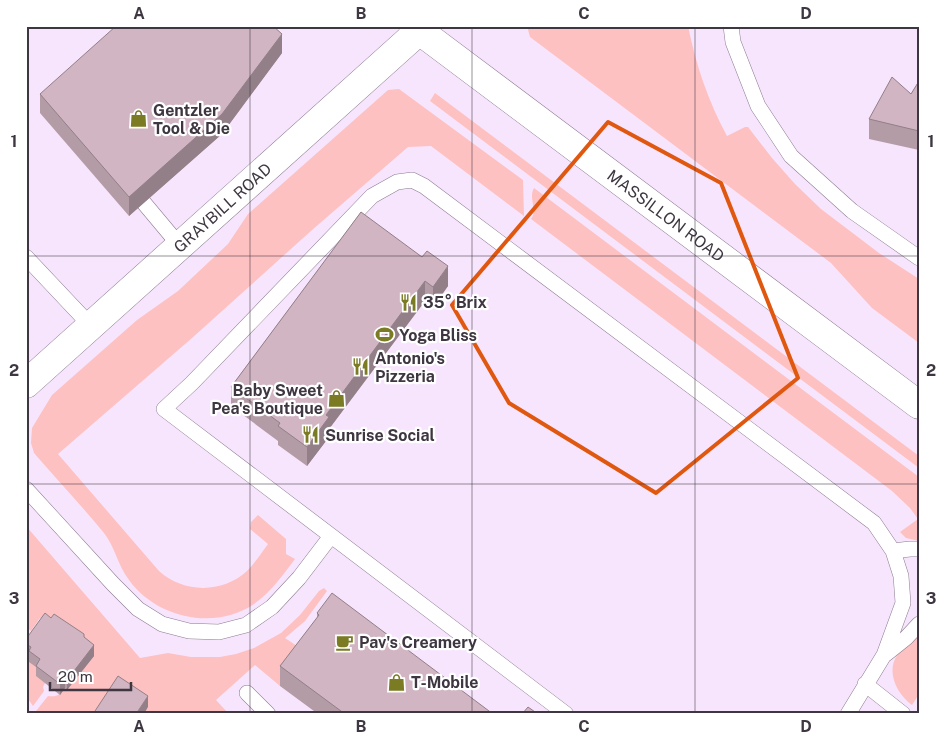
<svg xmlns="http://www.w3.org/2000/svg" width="945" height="740" font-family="'Public Sans',sans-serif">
<rect width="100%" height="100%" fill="#f7e5fd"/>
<path fill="#fec1c1" d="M527 26H688C696 65 708 101 727 136L745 127H748L772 158 795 184 821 209 879 253 919 279V343L872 308 831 263 530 37Z
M399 89 523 180 524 216 431 146 408 147 312 230 192 338 58 454 159 571C183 593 222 594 247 571 255 563 262 552 268 544L250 529 251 522 258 515 286 539V554L295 559C283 575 271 592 254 604 215 631 156 618 129 580 118 566 115 547 104 533 82 506 57 480 34 453L31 443 32 428 52 395 137 320 178 291 228 244 248 214 388 90Z
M435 93 919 456V468L430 101Z
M534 188 919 477V541L906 538 900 532 918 519 910 508 892 491 531 219C538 210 528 198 534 188Z
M26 526 140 658 168 653 191 657H220L236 654 254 648 281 633 300 615 319 591 324 588 327 591 305 621 285 638 306 652 280 686 255 665 216 700 229 714H144L148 707 100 714H38L36 711 48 696C57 697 60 695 65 688L68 690 52 627 40 618 31 631 26 627Z
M919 636V694L912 705C897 694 885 671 898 654 903 647 912 641 919 636Z
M26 655 40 670 45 683 43 687 44 691 33 706 26 696Z"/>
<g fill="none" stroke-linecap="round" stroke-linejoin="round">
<defs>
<path id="lane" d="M731 26 733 42 758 106 791 156 852 211 919 258
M144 203 180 246
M26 257 91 326
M26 489 113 584 138 609 162 624 189 631 219 632 246 625 272 607 299 578 331 536
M893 551 910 549H919
M886 654 906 638 919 624
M865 684 903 714
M247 693 268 714
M566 714 164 409 192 383 372 196 397 182 412 180 424 186 874 523 893 551 901 576 903 603 884 655 848 714"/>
<g id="secondary">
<path id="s1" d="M26 384 419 31"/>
</g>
<g id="primary">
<path id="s2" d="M413 26 919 405"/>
</g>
</defs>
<use href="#lane" stroke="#8c7c91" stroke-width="16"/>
<use href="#secondary" stroke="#8c7c91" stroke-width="29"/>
<use href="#primary" stroke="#8c7c91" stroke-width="29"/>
<use href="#lane" stroke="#fff" stroke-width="15"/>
<use href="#secondary" stroke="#fff" stroke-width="28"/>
<use href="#primary" stroke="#fff" stroke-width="28"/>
</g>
<path fill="#b49ca7" d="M282 53 222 134 129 216 40 113V94Z
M919 81V150L869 139V119L911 94Z
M361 212 448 286 433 307 425 301 329 429V437L307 466 278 445V441L231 406V387Z
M317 613 493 714H318L280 686V666L317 618Z
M51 618 84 637 94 656 67 690 65 688 60 695 36 676V667L29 662V657L26 655V639Z"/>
<path fill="#927f88" d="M282 34V53L222 134 129 216V197Z
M448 266V286L433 307V287Z
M425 281V301L329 429V437L307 466V447L326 415Z
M94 645V656L67 690V680Z
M65 678V688L60 695V684Z
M148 696V707L144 714H136Z"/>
<path fill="#d1b5c2" stroke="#927f88" d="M116 26H273L282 34 222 114 129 197 40 94Z
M892 77 911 94 919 81V131L869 119Z
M361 212 422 257 427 251 448 266 433 287 425 281 326 415 329 417 307 447 278 426 280 423 231 387Z
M332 593 493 714H345L280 666 319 615 317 613Z
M45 613 51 618 54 614 84 634V637L94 645 67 680 65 678 60 684 36 666 40 659 29 651 31 647 26 644V639Z
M118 676 148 696 136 714H99L95 711Z
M528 707 538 714H522Z"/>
<path fill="none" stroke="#e0570f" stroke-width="4" stroke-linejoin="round" d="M608 122 721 183 798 378 656 493 509 403 452 305Z"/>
<path fill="none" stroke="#3e3741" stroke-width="1" stroke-opacity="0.55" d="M250 26V714M472 26V714M695 26V714M26 256H919M26 484H919"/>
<defs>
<symbol id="shop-bare" viewBox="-9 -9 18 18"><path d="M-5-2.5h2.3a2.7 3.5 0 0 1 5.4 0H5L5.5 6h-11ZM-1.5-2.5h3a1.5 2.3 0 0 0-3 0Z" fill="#7a7b23" stroke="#fff" stroke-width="2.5" paint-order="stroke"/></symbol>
<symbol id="restaurant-bare" viewBox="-9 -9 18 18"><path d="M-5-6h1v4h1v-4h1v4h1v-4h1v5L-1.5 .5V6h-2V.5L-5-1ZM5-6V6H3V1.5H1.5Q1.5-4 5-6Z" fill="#7a7b23" stroke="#fff" stroke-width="2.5" paint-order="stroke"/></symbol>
<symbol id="stadium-bare" viewBox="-9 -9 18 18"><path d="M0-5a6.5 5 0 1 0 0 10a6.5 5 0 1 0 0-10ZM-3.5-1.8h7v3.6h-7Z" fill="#7a7b23" stroke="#fff" stroke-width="2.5" paint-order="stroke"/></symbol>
<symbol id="cafe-bare" viewBox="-9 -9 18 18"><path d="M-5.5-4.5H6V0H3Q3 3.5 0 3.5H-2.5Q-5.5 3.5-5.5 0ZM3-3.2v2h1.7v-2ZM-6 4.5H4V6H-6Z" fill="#7a7b23" stroke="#fff" stroke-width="2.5" paint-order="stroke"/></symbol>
</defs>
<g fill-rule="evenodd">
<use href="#shop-bare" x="126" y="106" width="25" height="25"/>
<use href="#restaurant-bare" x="396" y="290" width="25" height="25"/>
<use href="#stadium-bare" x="372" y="322" width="25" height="25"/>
<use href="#restaurant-bare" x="348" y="354" width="25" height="25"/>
<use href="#shop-bare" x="324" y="386" width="25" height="25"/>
<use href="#restaurant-bare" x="298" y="422" width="25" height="25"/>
<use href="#cafe-bare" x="332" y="630" width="25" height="25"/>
<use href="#shop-bare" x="384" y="670" width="25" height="25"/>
</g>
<g text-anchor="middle" stroke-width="4.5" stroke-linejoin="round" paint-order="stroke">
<g font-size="16" font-weight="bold" fill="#3e3741" stroke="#fff" text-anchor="start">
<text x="153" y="116">Gentzler<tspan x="153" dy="18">Tool &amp; Die</tspan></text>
<text x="423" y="308">35° Brix</text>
<text x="399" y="341">Yoga Bliss</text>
<text x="375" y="364">Antonio's<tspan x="375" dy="18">Pizzeria</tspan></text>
<text x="323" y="396" text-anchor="end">Baby Sweet<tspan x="323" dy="18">Pea's Boutique</tspan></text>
<text x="325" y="441">Sunrise Social</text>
<text x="359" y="648">Pav's Creamery</text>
<text x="411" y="688">T-Mobile</text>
</g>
<g font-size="16" fill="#3e3741" stroke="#fff">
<text dy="6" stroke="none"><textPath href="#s1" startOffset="264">GRAYBILL ROAD</textPath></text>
<text dy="6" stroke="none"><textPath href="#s2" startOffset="316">MASSILLON ROAD</textPath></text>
</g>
</g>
<rect width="945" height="740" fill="none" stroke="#ffffff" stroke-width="55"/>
<path d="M50 682v8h81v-8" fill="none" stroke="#3e3741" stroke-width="2.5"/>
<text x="58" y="682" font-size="15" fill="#3e3741" stroke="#ffffff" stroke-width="4" paint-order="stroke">20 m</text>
<rect x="28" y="28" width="890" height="684" fill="none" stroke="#3e3741" stroke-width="2"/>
<g font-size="16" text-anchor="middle" font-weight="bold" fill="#3e3741">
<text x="139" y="19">A</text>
<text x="361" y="19">B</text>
<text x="584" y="19">C</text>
<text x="806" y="19">D</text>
<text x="14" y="147">1</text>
<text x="931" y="147">1</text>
<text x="14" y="376">2</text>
<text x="931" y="376">2</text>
<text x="14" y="604">3</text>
<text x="931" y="604">3</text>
<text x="139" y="732">A</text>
<text x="361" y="732">B</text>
<text x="584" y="732">C</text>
<text x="806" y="732">D</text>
</g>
</svg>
